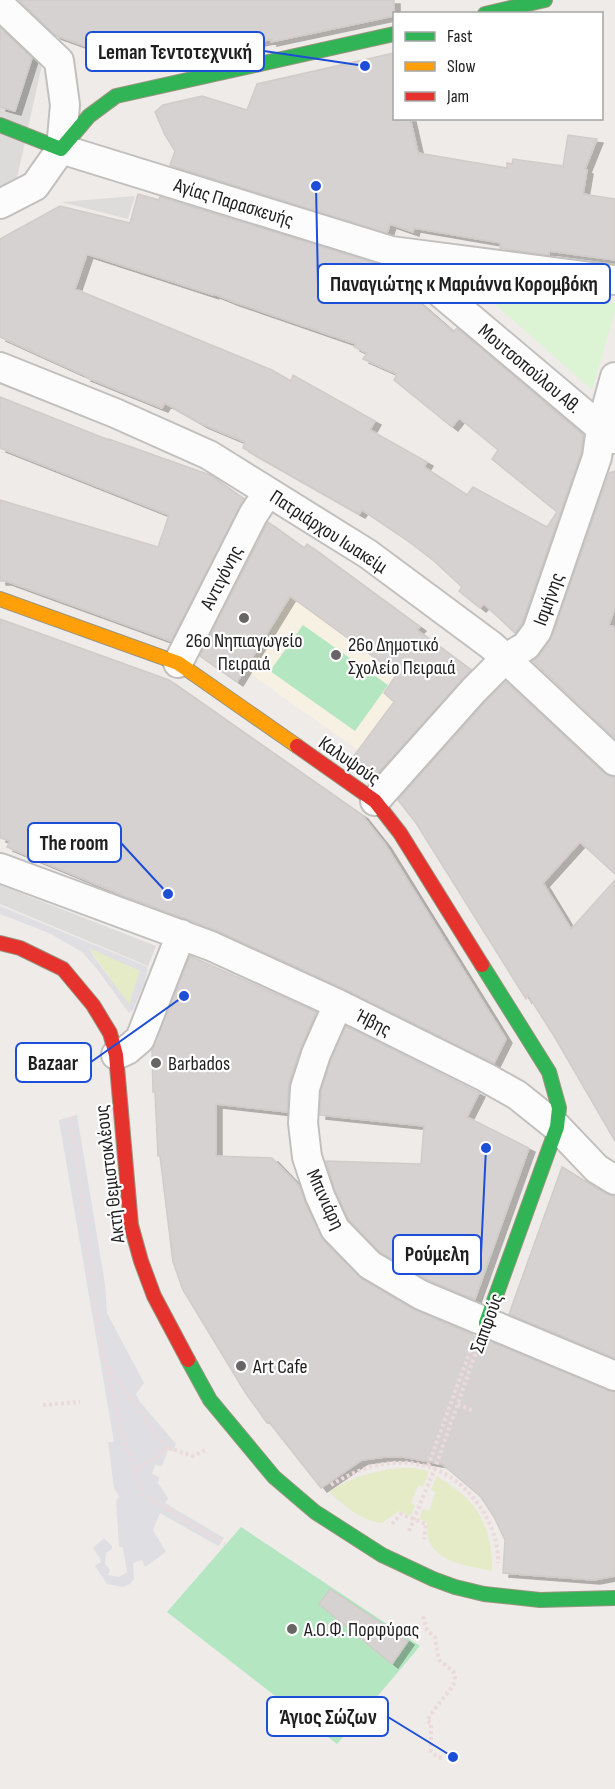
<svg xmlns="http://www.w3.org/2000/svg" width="615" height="1789" font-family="'Sofia Sans Condensed',sans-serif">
<defs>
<filter id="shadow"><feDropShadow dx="6" dy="4" stdDeviation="0" flood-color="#0004"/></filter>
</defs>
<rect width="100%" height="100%" fill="#eeebe8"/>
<path fill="#dddbda" d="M0 8 45 51 17 178 0 189Z"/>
<path fill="#f7f1e4" d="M268 522 304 548 307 545 420 627 417 630 472 671 389 772 245 670 199 640 241 559Z"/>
<path fill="#e5ebc6" d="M88 947 141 971 129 1005Z
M400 1468H413L429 1471 423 1487 418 1485 411 1503 415 1505 411 1516 399 1511 382 1523C360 1520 345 1506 329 1492 351 1477 373 1471 400 1468Z
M437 1476C451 1486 468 1496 477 1511 488 1527 493 1551 492 1571 471 1566 434 1563 428 1537 427 1532 427 1527 427 1522L419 1519 423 1509 429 1511 436 1492 431 1490Z"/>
<path fill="#dcf4d3" d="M491 284 615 303V311L592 390 486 296 487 288Z"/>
<path fill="#b3e6c1" d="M303 625 388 685 355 731 270 671Z
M241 1527 420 1646 337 1744 167 1612Z"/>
<path fill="#dedcdb" d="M135 196 128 219 61 202Z
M0 885 156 946 148 966 0 904Z"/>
<path fill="#dfdfe3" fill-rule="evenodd" d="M0 906 148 967 145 982 133 1010 129 1013 97 969 82 952 49 933 0 914ZM89 948 140 971 129 1004 94 957Z
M77 1115 105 1284 107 1313 144 1383 136 1394 140 1402 176 1444 173 1451 168 1450 162 1466 155 1465 152 1474 159 1477 158 1483 168 1498 165 1503 224 1538 218 1546 160 1513 153 1530 166 1552 145 1567 142 1560 133 1563 134 1579 130 1584 122 1587 107 1584 95 1566 101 1562 100 1558 93 1548 104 1538 112 1546V1549L106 1553 105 1564 110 1570 108 1575 119 1577 127 1572 123 1547H119L116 1502 119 1496 114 1488 108 1442H114L59 1120Z"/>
<path fill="#d6d2d1" stroke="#d1ccc9" stroke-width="1.5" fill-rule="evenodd" filter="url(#shadow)" d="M19 0H394V16L271 42 272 39 152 67 118 58 55 35Z
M0 28 32 58 15 111 0 107Z
M394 53V118H410L418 153 507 168V163L512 164 513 159 563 166 568 135 597 139 585 169 587 170 583 194 615 199V260L549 251V255L500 248 501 243 414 228 413 232 390 224 387 233 170 165 175 151 165 135 155 112 163 105 202 96 247 110 257 84Z
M138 194 159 200 160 197 378 264 376 272 390 277 453 332 457 328 583 435 581 453 522 623 515 633 484 604 480 608 459 591 462 587 434 561 408 541 362 510 359 514 243 448 245 442 202 424 165 403 162 408 85 377 86 376 0 337V239L60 206 130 223ZM87 254 213 295 214 294 234 302 356 344 354 347 367 353 363 359 397 374 394 380 452 427 459 418 498 450 492 459 557 512 547 527 473 487 467 495 424 467 427 462 370 430 375 421 293 375 291 381 272 370 75 289Z
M0 397 109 440V439L210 475 244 499 171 641 6 581H0V500L158 547 169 515 0 448Z
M615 471V608L609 625 615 627V738L533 661 539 656 552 637 609 473Z
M268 522 304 548 307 544 420 627 417 630 471 670 374 777 350 761 394 702 384 693 397 674 290 596 237 682 200 656Z
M0 619 169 680 362 815 385 844 506 1039 494 1063 345 989 218 931 127 897 7 847 10 841 0 838Z
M506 682 604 773 611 777H615V874L580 842 543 883 571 929 615 880V1141L554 1036 528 995 526 999 416 823 398 800 486 701Z
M190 956 316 1012 301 1047 289 1083 287 1112 216 1104V1156L272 1158 299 1186 305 1203 323 1240 362 1279 413 1309 471 1334 479 1340 489 1341 609 1391 615 1392V1576L594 1580 503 1573 505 1540 494 1517 481 1497 442 1464 403 1457H385L362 1460 321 1488 269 1422 267 1423 245 1392 183 1290 173 1262 160 1156H158L155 1092H153L152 1049Z
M346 1026 479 1093 467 1117 529 1148 475 1299 428 1280 380 1252 349 1220 335 1190 326 1161 421 1164 424 1126 320 1115 321 1091 331 1060Z
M562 1167 606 1194 615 1196V1358L509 1314Z
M330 1589 408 1641 392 1664 319 1604Z"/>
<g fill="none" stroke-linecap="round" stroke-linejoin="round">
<defs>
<path id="street" d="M0 5 59 61 65 105 61 149
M61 149 391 251 615 280
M0 204 35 186 61 149
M391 251 614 439
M0 367 115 413 209 455 368 554 492 646 615 761
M178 663 253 515 268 492
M375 801 474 690 506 658 526 646 537 631 597 457 601 428 615 377
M0 868 211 946 338 1004 485 1077 517 1095 557 1127 597 1169 615 1180
M338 1004 316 1054 305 1088 303 1123 307 1157 320 1196 335 1229 370 1265 421 1295 615 1376
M116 1055 127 1050 140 1039 181 934"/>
<path id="fast" d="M485 14 545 0
M0 125 61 149 89 116 116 96 394 34
M482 965 549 1072 559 1108 557 1127 486 1323
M188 1360 210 1400 274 1477 315 1512 382 1555 433 1579 455 1587 484 1594 540 1600 615 1598"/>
<path id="slow" d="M0 599 178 663 297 746"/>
<path id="jam" d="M297 746 375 801 400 833 482 965
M0 943 20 948 63 969 93 1005 110 1033 116 1055 131 1225 141 1261 154 1296 188 1360"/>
</defs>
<use href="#street" stroke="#c1c0be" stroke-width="32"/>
<use href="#fast" stroke="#99947f" stroke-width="16"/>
<use href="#slow" stroke="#99947f" stroke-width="16"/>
<use href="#jam" stroke="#99947f" stroke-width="16"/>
<path stroke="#ebd9dc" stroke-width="4" stroke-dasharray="3 3" stroke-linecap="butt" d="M70 1117 100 1337 122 1434 144 1495 225 1544
M108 1367 166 1447
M458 1404 473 1411
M43 1405 80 1402
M428 1466 470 1351
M135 1471 156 1457 166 1447 193 1456 207 1449
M331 1485C382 1453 440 1452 478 1504 490 1520 499 1542 498 1563
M392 1524 401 1514 426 1524 424 1539
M409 1531 435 1468 476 1352
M423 1616 427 1630 435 1637 438 1656 440 1661 453 1671 455 1677 453 1686 434 1710 427 1721 431 1723V1751L437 1757 444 1758"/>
<use href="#street" stroke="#fcfcfc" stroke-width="28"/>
<use href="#fast" stroke="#30b455" stroke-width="14"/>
<use href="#slow" stroke="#ff9f0a" stroke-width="14"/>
<use href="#jam" stroke="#e5322d" stroke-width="14"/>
</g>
<g fill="#676665" stroke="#fff" stroke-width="2">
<circle cx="244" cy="618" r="6"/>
<circle cx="336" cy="655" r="6"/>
<circle cx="156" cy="1063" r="6"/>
<circle cx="241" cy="1366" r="6"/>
<circle cx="292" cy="1629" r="6"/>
</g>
<g text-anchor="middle" stroke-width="4.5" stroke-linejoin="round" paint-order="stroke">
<g font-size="20" fill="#1f1f1f" stroke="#fff">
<text transform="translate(234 202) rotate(17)" y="7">Αγίας Παρασκευής</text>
<text transform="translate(530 368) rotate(40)" y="7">Μουτσοπούλου Αθ.</text>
<text transform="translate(329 531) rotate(33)" y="7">Πατριάρχου Ιωακείμ</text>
<text transform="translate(221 577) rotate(-63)" y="7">Αντιγόνης</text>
<text transform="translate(548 599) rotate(-70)" y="7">Ισμήνης</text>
<text transform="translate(350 760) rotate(35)" y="7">Καλυψούς</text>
<text transform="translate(374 1022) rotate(27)" y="7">Ήβης</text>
<text transform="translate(109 1174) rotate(-97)" y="7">Ακτή Θεμιστοκλέους</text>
<text transform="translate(326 1199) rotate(65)" y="7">Μπινιάρη</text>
<text transform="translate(486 1323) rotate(-70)" y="7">Σαπφούς</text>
</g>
<g font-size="20" fill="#1f1f1f" stroke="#fff" text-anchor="start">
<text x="244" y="647" text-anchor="middle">26ο Νηπιαγωγείο<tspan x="244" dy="23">Πειραιά</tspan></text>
<text x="348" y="651">26ο Δημοτικό<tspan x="348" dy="23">Σχολείο Πειραιά</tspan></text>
<text x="168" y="1070">Barbados</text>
<text x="253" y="1373">Art Cafe</text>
<text x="304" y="1636">Α.Ο.Φ. Πορφύρας</text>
</g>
</g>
<path fill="none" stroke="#1d4ed8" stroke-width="2" d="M365 66L264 51M316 186L318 284M168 894L121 843M184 996L91 1062M486 1148L481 1254M453 1757L388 1717"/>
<g fill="#1d4ed8" stroke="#fff" stroke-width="2">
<circle cx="365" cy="66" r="6"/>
<circle cx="316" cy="186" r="6"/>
<circle cx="168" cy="894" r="6"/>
<circle cx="184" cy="996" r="6"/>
<circle cx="486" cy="1148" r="6"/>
<circle cx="453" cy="1757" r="6"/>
</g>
<g fill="#fff" stroke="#1d4ed8" stroke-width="2">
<rect x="86" y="32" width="178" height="39" rx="6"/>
<rect x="318" y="264" width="292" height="39" rx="6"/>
<rect x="28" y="823" width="93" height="39" rx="6"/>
<rect x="16" y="1043" width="75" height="39" rx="6"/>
<rect x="393" y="1235" width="88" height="39" rx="6"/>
<rect x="267" y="1697" width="121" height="39" rx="6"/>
</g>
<g font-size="21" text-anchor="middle" font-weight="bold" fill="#1f1f1f">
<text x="175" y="59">Leman Τεντοτεχνική</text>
<text x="464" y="291">Παναγιώτης κ Μαριάννα Κορομβόκη</text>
<text x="74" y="850">The room</text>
<text x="53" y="1070">Bazaar</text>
<text x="437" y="1261">Ρούμελη</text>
<text x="328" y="1724">Άγιος Σώζων</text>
</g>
<rect x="393" y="12" width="210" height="108" fill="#ffffff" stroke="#a5a5a5" stroke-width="1.5"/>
<rect x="405" y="32" width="30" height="9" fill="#30b455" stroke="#a5a5a5" stroke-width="1.5"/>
<text x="447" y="42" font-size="18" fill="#1f1f1f">Fast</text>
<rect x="405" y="62" width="30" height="9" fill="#ff9f0a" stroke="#a5a5a5" stroke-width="1.5"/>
<text x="447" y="72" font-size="18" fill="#1f1f1f">Slow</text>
<rect x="405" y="92" width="30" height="9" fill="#e5322d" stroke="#a5a5a5" stroke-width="1.5"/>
<text x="447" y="102" font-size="18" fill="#1f1f1f">Jam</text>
</svg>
